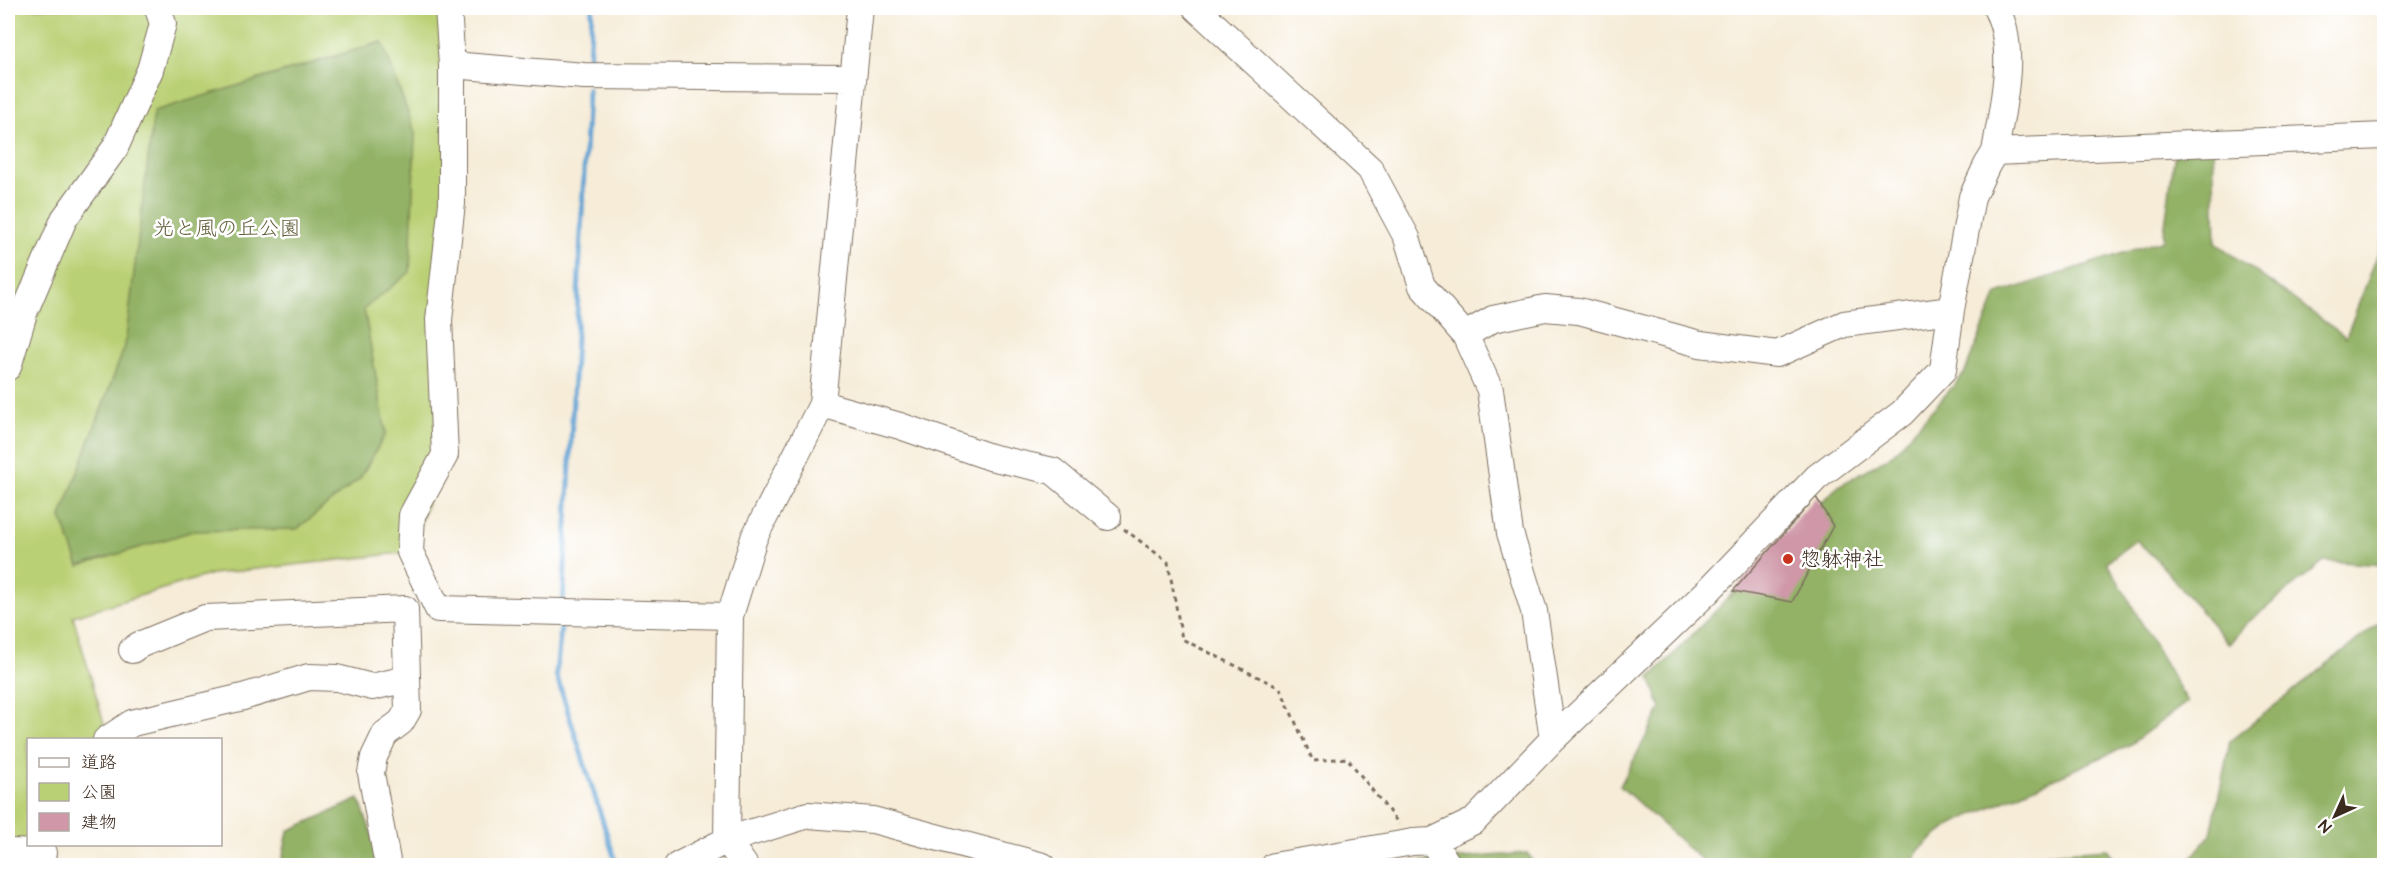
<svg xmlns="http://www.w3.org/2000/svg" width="2392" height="873" font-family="'Architects Daughter','Klee One',sans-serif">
<rect width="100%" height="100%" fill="#fff"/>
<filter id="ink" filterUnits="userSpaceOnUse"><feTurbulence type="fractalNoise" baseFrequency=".0167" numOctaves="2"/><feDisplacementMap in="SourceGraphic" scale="12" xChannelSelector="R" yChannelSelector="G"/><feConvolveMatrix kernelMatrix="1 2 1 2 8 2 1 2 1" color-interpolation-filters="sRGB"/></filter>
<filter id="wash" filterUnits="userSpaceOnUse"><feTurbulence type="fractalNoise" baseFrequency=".008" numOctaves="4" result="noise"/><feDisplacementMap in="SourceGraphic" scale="24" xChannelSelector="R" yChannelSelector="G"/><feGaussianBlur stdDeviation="1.35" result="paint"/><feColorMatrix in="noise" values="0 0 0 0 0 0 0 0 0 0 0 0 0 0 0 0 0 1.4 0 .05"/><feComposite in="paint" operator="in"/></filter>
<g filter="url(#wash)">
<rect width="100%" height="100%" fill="#f6ecd8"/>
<path fill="#bad074" stroke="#7a7d49" stroke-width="1.5" d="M8 8H448L445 455 410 552 212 574 73 616 108 737 106 740H28V844L8 852Z"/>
<path fill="#93b266" stroke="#676e42" stroke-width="1.5" d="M382 42 415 132 410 272 364 309 386 433 360 478 297 529 193 531 79 566 61 517 125 346 154 111Z
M2213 143 2216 243 2346 337 2384 238V565L2324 561 2246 624 2229 644 2157 560 2136 540 2107 562 2187 702 2129 745 1952 824 1919 850 1913 865H1707L1620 786 1661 708 1650 678 1837 487 1892 455 1964 374 1997 294 2163 240 2176 144Z
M2384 622V865H2185L2211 834 2230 741 2375 626Z
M359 799 383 865 281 866 288 831Z
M2107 849 2119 865H2032L2038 854Z
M1527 853 1536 865 1402 866 1414 862Z"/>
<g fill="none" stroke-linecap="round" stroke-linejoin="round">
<path stroke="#5ea2d3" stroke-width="5" d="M589 61 592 8
M563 606 588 89
M561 627 556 674 617 866"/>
</g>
<g id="blocks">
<path fill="#cf97a8" d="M1816 497 1833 526 1792 602 1733 591Z"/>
</g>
</g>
<g filter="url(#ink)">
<use href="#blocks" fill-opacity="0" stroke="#7c6e5f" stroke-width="1.5"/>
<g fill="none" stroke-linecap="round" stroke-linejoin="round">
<defs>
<path id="minor" d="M448 8 452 65V203L439 320 445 455 412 515 410 552 438 609 730 616
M1196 8 1370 169 1407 238 1422 286 1465 335 1490 390 1510 533 1534 611 1553 739
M452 65 584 76 852 78
M1995 152C2002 108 2018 48 1996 8
M1465 335 1493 319 1545 308 1579 311 1700 344 1777 354 1844 324 1951 310
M8 367 24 313 64 219 115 148 150 70 163 24 158 8
M822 404 900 426 990 457 1053 471 1108 517
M132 650 139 645 205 618 405 609 408 710 401 722 385 734 374 757 371 773 388 866
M106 740 132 723 243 697 309 677 337 678 372 687 407 679
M1432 841 1449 866
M8 852 43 853
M677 866 727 840 808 815 873 820 1043 866
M745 866 727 840 730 616 754 538 822 404 860 8
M1274 866 1413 842 1432 841 1474 821 1553 739 1707 592 1817 477 1902 413 1943 370 1951 310 1972 197 1987 165 1995 152 2384 136"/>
</defs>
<use href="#minor" stroke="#7c6e5f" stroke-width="28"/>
<path stroke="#7c6e5f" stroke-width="3" stroke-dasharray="4.5 4.5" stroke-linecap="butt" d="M1124 529 1168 562 1182 639 1280 688 1313 761 1347 758 1399 824"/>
<use href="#minor" stroke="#fff" stroke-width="26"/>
</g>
</g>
<circle fill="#c8321e" stroke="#fff" stroke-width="2" cx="1788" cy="559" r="6"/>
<g text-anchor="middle" stroke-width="5" stroke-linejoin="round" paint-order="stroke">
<g font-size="21" fill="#615c38" stroke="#fff">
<text x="227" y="235">光と風の丘公園</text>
</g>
<g font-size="21" fill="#3b2a1e" stroke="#fff" text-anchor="start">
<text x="1800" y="566">惣躰神社</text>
</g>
</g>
<rect width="2392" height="873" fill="none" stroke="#fff" stroke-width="30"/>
<rect x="27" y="738" width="195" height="108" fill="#ffffff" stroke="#b1aaa5" stroke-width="1.5"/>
<rect x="39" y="758" width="30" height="9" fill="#ffffff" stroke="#b1aaa5" stroke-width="1.5"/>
<text x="81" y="768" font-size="18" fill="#3b2a1e">道路</text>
<rect x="39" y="783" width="30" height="18" fill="#bad074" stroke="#b1aaa5" stroke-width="1.5"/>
<text x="81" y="798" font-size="18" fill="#3b2a1e">公園</text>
<rect x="39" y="813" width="30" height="18" fill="#cf97a8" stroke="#b1aaa5" stroke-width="1.5"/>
<text x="81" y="828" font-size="18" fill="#3b2a1e">建物</text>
<g transform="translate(2335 816) rotate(225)" stroke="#ffffff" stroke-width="4.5" paint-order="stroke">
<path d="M0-4.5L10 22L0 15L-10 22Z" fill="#3b2a1e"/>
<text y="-9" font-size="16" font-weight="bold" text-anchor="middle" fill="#3b2a1e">N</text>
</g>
</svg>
